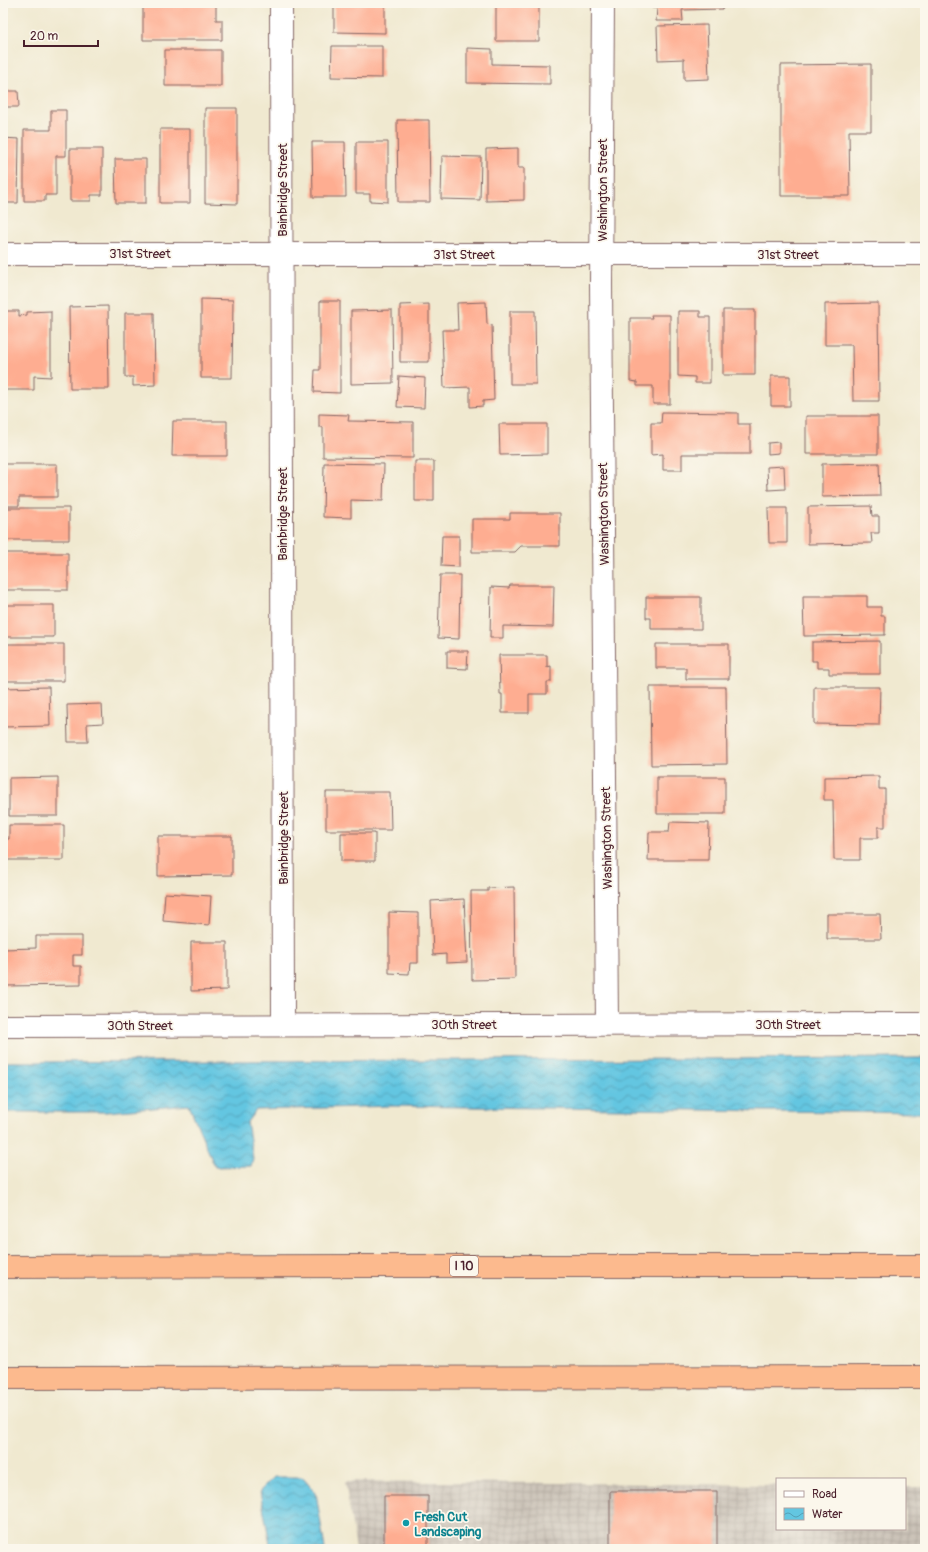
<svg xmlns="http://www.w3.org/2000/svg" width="928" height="1552" font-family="Pangolin,sans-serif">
<defs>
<pattern id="industrial-grid" width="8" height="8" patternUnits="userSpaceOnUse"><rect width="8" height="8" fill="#cbc3b8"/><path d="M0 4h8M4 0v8" fill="none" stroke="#b0a79e"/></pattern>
<pattern id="water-waves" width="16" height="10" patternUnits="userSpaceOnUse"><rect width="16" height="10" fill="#63c6e1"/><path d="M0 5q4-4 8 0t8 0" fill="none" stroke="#54a0b7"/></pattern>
</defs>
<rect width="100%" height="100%" fill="#fbf7ec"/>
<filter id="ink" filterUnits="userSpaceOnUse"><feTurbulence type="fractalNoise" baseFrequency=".025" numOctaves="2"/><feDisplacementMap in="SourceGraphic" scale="8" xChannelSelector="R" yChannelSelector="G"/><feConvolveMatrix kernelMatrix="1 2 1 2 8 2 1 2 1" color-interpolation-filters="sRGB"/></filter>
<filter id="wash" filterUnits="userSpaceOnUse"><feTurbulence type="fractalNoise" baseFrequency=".012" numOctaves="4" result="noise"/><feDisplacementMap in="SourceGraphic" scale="16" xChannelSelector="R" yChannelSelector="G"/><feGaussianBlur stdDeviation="0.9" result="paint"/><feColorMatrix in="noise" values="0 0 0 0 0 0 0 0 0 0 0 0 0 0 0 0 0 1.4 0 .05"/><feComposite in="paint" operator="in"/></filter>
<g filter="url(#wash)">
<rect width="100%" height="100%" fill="#f0e9d0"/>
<path fill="url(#industrial-grid)" d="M345 1481 777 1485V1529H905V1487H925V1549H356Z"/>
<path fill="url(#water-waves)" stroke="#567286" d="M925 1058V1113L393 1106 256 1110 247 1122 253 1158 251 1166 215 1167 189 1105 106 1112H3V1062Z
M274 1477H302L316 1493 325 1549H271L260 1491Z"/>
<g id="blocks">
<path fill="#fead91" d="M143 3H216V20H222V40H143Z
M334 3H385V33L334 32Z
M442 3H482V5H442Z
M496 3H539V41H496Z
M652 3H723V9L682 10 683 21H656L657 8H652Z
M707 25 709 79 684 80V59L658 60 657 26Z
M332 46H382V78L331 77Z
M467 48 492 49V64L550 65V84L467 83Z
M165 50H221V86H165Z
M871 64V131H849L850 196H781V65Z
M3 91H18L19 107H3Z
M205 108H237V204L205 203Z
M51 110H66V156H56V195H45V201H24V130H51Z
M397 120H429L430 202H398Z
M160 129H190V203H160Z
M3 138 19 139 18 203H3Z
M312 142H345L346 197H313Z
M356 142H388V202L370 201V194H356Z
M518 148V168H524V200L486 201V149Z
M70 149H102V195H91V201H70Z
M442 156 481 157 480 200 441 199Z
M115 159H146V203H116Z
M201 299 233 300 232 378H201Z
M320 301H340V393L314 392 315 370H320Z
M486 302 487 324 492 325 494 400 483 401V406L470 407V387L444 388 442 330H458L457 303Z
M878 303 879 401H853L852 345H825V304Z
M429 304V362H400V305Z
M108 306 109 389H70L69 307Z
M392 310 393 383 351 384V311Z
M723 310H755V375H723Z
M3 311H19V316L27 315V312L51 311V377L34 376V390H3Z
M510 311H535L536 384H510Z
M678 311H700V317H710V383H695V377L678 376Z
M125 313H154L155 385 133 386V377H125Z
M651 315H670V404H653V386H637V382L630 381V318H652Z
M399 376 425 378 424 408 397 407Z
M771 376H790V406H771Z
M662 412 738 413V424H750V454H682V470H663V454L651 455V423H661Z
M319 414 349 415 348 421 413 422V458L323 457V427H319Z
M806 416H878V454H806Z
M173 421H227V456H172Z
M499 424H547V454L500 455Z
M779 442V453L768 454V443Z
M415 461H434V501H415Z
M324 463 384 464 383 501 351 500V518L323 517Z
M879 463 880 496 822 497V464Z
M5 464H57V497H19V506H5Z
M784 466 785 489 768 490 767 467Z
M871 506 872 516H879V533H871L872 543 808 544V507Z
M3 508H69V540H3Z
M768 508H787V543H769Z
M510 513H560V546H521L515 552H472V519H510Z
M442 536H459V567L441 566Z
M4 553H68V590H4V583H3Z
M440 575H460L459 639 438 638Z
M510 585H554L553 627 503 626V638H490L491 587 509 588Z
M803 596H867V607H881V616H885V635L804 636Z
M646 597H701V629H651V618H646Z
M3 605H54V637H3Z
M880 641V674H829V668H817V661H812V642Z
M3 644H64V681H3Z
M656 644H729V679H686V668H656Z
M447 651H468L467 669 447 668Z
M499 655H547V667L551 666V682H547V694H529V713H502V694H500Z
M49 687 50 726 3 727V688Z
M650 687H726L727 764 651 765Z
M814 687H880L879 725 814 724Z
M102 704 103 723 87 724 88 742H68L67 705Z
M879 776V789H885V827H878V838H860V860H834L833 800H824V777Z
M58 777V816H9V778Z
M657 777H725V814H657Z
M326 792H390L391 830H326Z
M670 822 709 823 708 860H648L649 832H669Z
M9 825H64V860H4V839H9Z
M341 833H375V861H341Z
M158 836H232V875L158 876Z
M514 887 515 979 472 980 471 891H488V888Z
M165 893 211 896 209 925 163 921Z
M464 899 467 962 446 963V954L433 955 431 901Z
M389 912 418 913V963H410L409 974 389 973Z
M827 914H880L881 939H827Z
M36 936H82V955H73V966H81V985L4 986 3 949 36 948Z
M191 942H227V990L191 991Z
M610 1491H717V1549H610Z
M384 1496H428V1549H384Z"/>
</g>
</g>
<g filter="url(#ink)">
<use href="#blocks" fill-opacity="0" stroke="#846665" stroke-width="1"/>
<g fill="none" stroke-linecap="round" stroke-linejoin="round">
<defs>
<path id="minor" d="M281 3 283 1024
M603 3 601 285 607 1024
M3 254H925
M3 1026 925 1024"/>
<path id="highway" d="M3 1267 365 1266H925
M3 1378 925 1377"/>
</defs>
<use href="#minor" stroke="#846665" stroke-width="24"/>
<use href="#highway" stroke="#846665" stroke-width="24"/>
<use href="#minor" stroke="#fff" stroke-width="22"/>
<use href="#highway" stroke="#fcba8e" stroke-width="22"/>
</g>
</g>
<circle fill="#0f9aa8" stroke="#fbf7ec" stroke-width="1.5" cx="406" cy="1523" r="4"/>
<g text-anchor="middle" stroke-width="3.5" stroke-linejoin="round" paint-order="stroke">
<rect fill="#fbf7ec" stroke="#7f6065" stroke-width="1" x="450" y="1256" width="28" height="20" rx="3"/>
<g font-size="12" font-weight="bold" fill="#4a1f2b">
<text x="464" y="1270">I 10</text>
</g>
<g font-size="13" fill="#4a1f2b" stroke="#fbf7ec">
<text transform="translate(282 190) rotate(-90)" y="5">Bainbridge Street</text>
<text transform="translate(602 190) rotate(-90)" y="5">Washington Street</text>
<text x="140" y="258">31st Street</text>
<text x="464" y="259">31st Street</text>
<text x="788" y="259">31st Street</text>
<text transform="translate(282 514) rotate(-90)" y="5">Bainbridge Street</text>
<text transform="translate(603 514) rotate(-91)" y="5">Washington Street</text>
<text transform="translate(283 838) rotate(-90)" y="5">Bainbridge Street</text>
<text transform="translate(606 838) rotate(-91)" y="5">Washington Street</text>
<text x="464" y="1029">30th Street</text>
<text x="788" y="1029">30th Street</text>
<text x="140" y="1030">30th Street</text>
</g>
<g font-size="13" font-weight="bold" fill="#0d838f" stroke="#fbf7ec" text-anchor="start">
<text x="414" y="1521">Fresh Cut<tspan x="414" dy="15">Landscaping</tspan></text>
</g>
</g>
<rect width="928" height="1552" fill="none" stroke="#fbf7ec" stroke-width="16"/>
<rect x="776" y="1478" width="130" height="52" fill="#fbf7ec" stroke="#b4a19f"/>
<rect x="784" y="1491" width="20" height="6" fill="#ffffff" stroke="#b4a19f"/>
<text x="812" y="1498" font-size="12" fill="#4a1f2b">Road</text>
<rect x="784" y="1508" width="20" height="12" fill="url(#water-waves)" stroke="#b4a19f"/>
<text x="812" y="1518" font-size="12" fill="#4a1f2b">Water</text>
<path d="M24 40v6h74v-6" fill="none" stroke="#4a1f2b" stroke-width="2"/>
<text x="30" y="40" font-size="12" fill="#4a1f2b" stroke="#fbf7ec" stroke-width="3" paint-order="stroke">20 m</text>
</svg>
